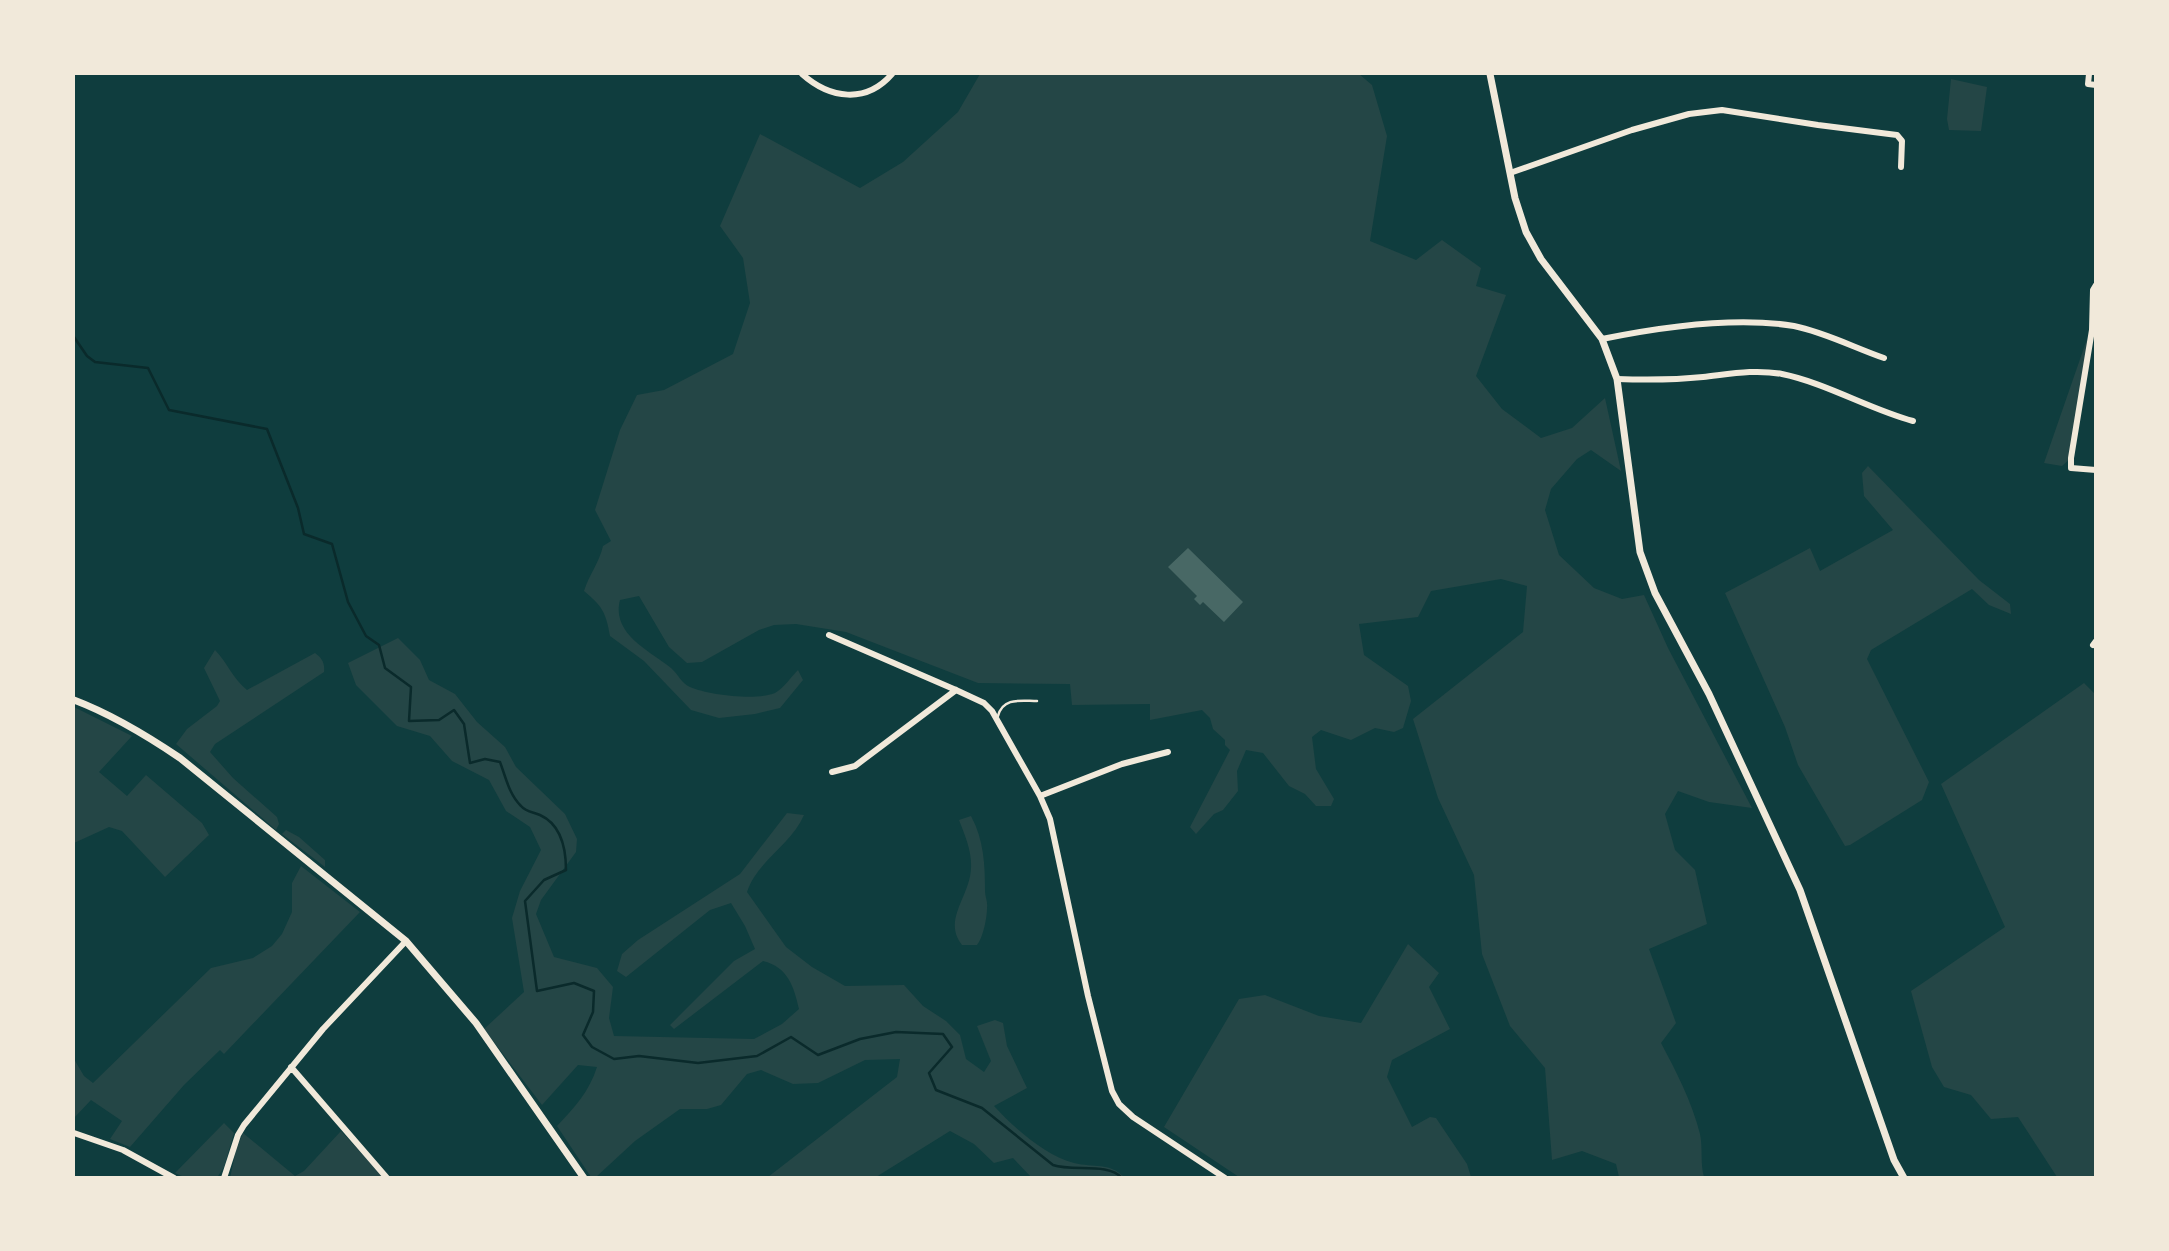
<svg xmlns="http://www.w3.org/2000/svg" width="2169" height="1251" font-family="'Exo 2',sans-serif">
<rect width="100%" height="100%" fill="#0f3d3e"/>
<path fill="#244646" d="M980 74H1359L1372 85 1387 136 1370 241 1416 260 1442 240 1481 268 1476 286 1506 295 1476 376 1502 409 1541 438 1572 428 1605 398 1621 471 1591 450 1577 459 1551 489 1545 510 1559 555 1594 588 1622 599 1644 595 1668 648 1752 808 1709 802 1678 791 1665 814 1675 850 1695 870 1707 924 1649 949 1676 1023 1661 1043C1676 1071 1692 1102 1700 1134 1703 1148 1700 1163 1704 1177H1619L1616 1164 1582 1151 1552 1160 1545 1068 1510 1026 1482 954 1474 875 1438 798 1413 719 1523 632 1527 586 1501 579 1431 591 1418 617 1359 624 1364 655 1408 686 1411 701 1403 728 1394 732 1375 728 1351 740 1321 730 1312 737 1316 769 1334 799 1331 806H1316L1305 794 1289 786 1263 753 1246 750 1237 771 1238 791 1223 810 1214 814 1196 834 1190 827 1230 750 1225 745V740L1213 729 1210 718 1202 710 1150 720V704L1072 705 1070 684 978 683 846 632 796 624 774 625 759 630 702 662 687 663 669 647 639 596 620 600C611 634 650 651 671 668 678 674 682 684 690 687 709 695 756 701 775 693 783 689 792 676 798 670L803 680 780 708 755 714 719 718 691 710 644 661 610 636C606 612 602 606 584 591 589 575 599 563 603 546L611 541 595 510 620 430 637 395 664 390 733 354 750 303 743 258 720 226 760 134 860 188 903 162 958 112Z
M1951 79 1987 87 1981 131 1949 130 1947 119Z
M2087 339 2085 377 2071 458 2062 466 2044 463Z
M1868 466 1979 580 2010 604 2011 614 1989 605 1972 589 1871 650 1867 659 1929 782 1922 800 1850 845 1845 846 1798 765 1785 727 1725 593 1810 548 1820 571 1893 530 1864 496 1862 473Z
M398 638 420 660 429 680 455 694 477 722 505 747 516 767 565 814 577 839 576 852 541 900 536 914 554 957 597 968 613 987 609 1018 614 1036 754 1039 782 1024 799 1009C794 987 788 967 763 961L674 1029 670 1025 734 961 755 949 745 926 731 903 710 910 626 977 617 971 622 954 638 940 740 874 787 813 804 815C791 845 757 861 747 892L786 947 812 967 845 986 904 985 923 1006 946 1021 960 1035 966 1059 984 1072 991 1061 977 1026 995 1020 1003 1023 1007 1046 1027 1088 994 1106C1013 1127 1046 1156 1074 1163 1094 1168 1109 1162 1124 1177H1031L1013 1158 994 1163 974 1144 950 1131 876 1177H768L897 1077 900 1059 865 1060 818 1083 793 1084 761 1070 747 1074 721 1105 707 1109H680L635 1141 596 1177H591L557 1126C575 1107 589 1092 597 1067L578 1065 542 1105 484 1029 524 992 512 918 520 891 541 850 530 827 506 811 489 780 452 761 430 736 397 726 356 685 348 663Z
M215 650C227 662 233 679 247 690L315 653C322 658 325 663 324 672L215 744 210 752 233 778 277 817 279 824 276 830 176 744 187 729 217 706 220 701 204 668Z
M2084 683 2096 695 2095 1177H2057L2018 1117 1991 1119 1971 1095 1944 1087 1932 1067 1911 991 2005 927 1941 784Z
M74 707 132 736 99 772 127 796 146 775 202 823 209 835 165 877 122 831 109 827 74 843Z
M971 816C984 840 985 865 985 891 985 897 988 902 987 908 987 918 983 938 977 945H962C942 920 970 897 971 868 972 851 965 836 959 820Z
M286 830 299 837 325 860V867L282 834Z
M301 866 360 912 224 1054 220 1050 184 1085 130 1147 110 1139 122 1121 91 1100 74 1118V1059L84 1076 93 1083 211 968 253 958 272 946 282 934 292 912V883Z
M1408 944 1439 973 1429 987 1450 1029 1392 1060 1387 1077 1412 1127 1430 1117 1436 1118 1467 1164 1471 1177H1239L1164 1127 1239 999 1265 995 1319 1016 1361 1023Z
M224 1123 234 1133 224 1167 218 1176 184 1177 175 1173Z
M341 1131 383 1177 230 1178 236 1150 243 1133 295 1176 304 1171Z"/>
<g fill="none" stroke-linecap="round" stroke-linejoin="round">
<path stroke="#0a2a2b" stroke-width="2.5" d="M74 337 87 356 95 362 148 368 169 410 267 429 298 508 304 534 332 544 348 602 366 636 379 645 385 668 411 687 409 721 439 720 454 710 464 724 470 763 485 759 500 762C506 778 509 794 521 806 526 812 533 812 540 815 562 825 566 849 566 870L544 880 525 901 537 991 574 983 594 991 593 1012 583 1035 592 1047 614 1059 639 1056 698 1063 757 1056 791 1037 818 1055 860 1039 896 1032 943 1034 952 1047 929 1073 936 1090 982 1108 1053 1165C1073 1172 1108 1162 1122 1178"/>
</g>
<path fill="#486865" d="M1188 548 1243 602 1224 622 1203 602 1200 605 1194 599 1197 596 1168 567Z"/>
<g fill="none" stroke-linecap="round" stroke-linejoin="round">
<path stroke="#f1e9da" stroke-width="2.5" d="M998 716C1003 697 1021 701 1037 701"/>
<path stroke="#f1e9da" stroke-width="6" d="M802 74C830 99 866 104 892 74
M2089 74 2088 84 2096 85
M1510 173 1632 130 1689 114 1722 110 1818 125 1897 135 1902 141 1901 167
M2096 285 2093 290 2092 330 2071 458V468L2096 470
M1602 339C1661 327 1734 316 1794 326 1824 332 1855 348 1884 358
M1617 379C1646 380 1674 380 1703 377 1730 374 1755 369 1782 374 1826 383 1869 409 1913 421
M829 635 956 690 984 703 992 711 1040 796 1050 819 1088 996 1112 1091 1119 1104 1133 1117 1225 1178
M2093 645 2096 641
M832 772 855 766 956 690
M1040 796 1122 764 1168 752
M291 1067 387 1178
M74 1133 123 1150 174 1178
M224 1178 238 1135 244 1125 323 1029 406 941"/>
<path stroke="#f1e9da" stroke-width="7" d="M1490 74 1515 198 1526 232 1541 259 1602 339 1617 379 1640 552 1655 593 1709 694 1800 890 1894 1160 1904 1178
M74 700C111 714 146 735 180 758L406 941 476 1023 584 1178"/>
</g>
<rect width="2169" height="1251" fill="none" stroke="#f1e9da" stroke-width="150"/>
</svg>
